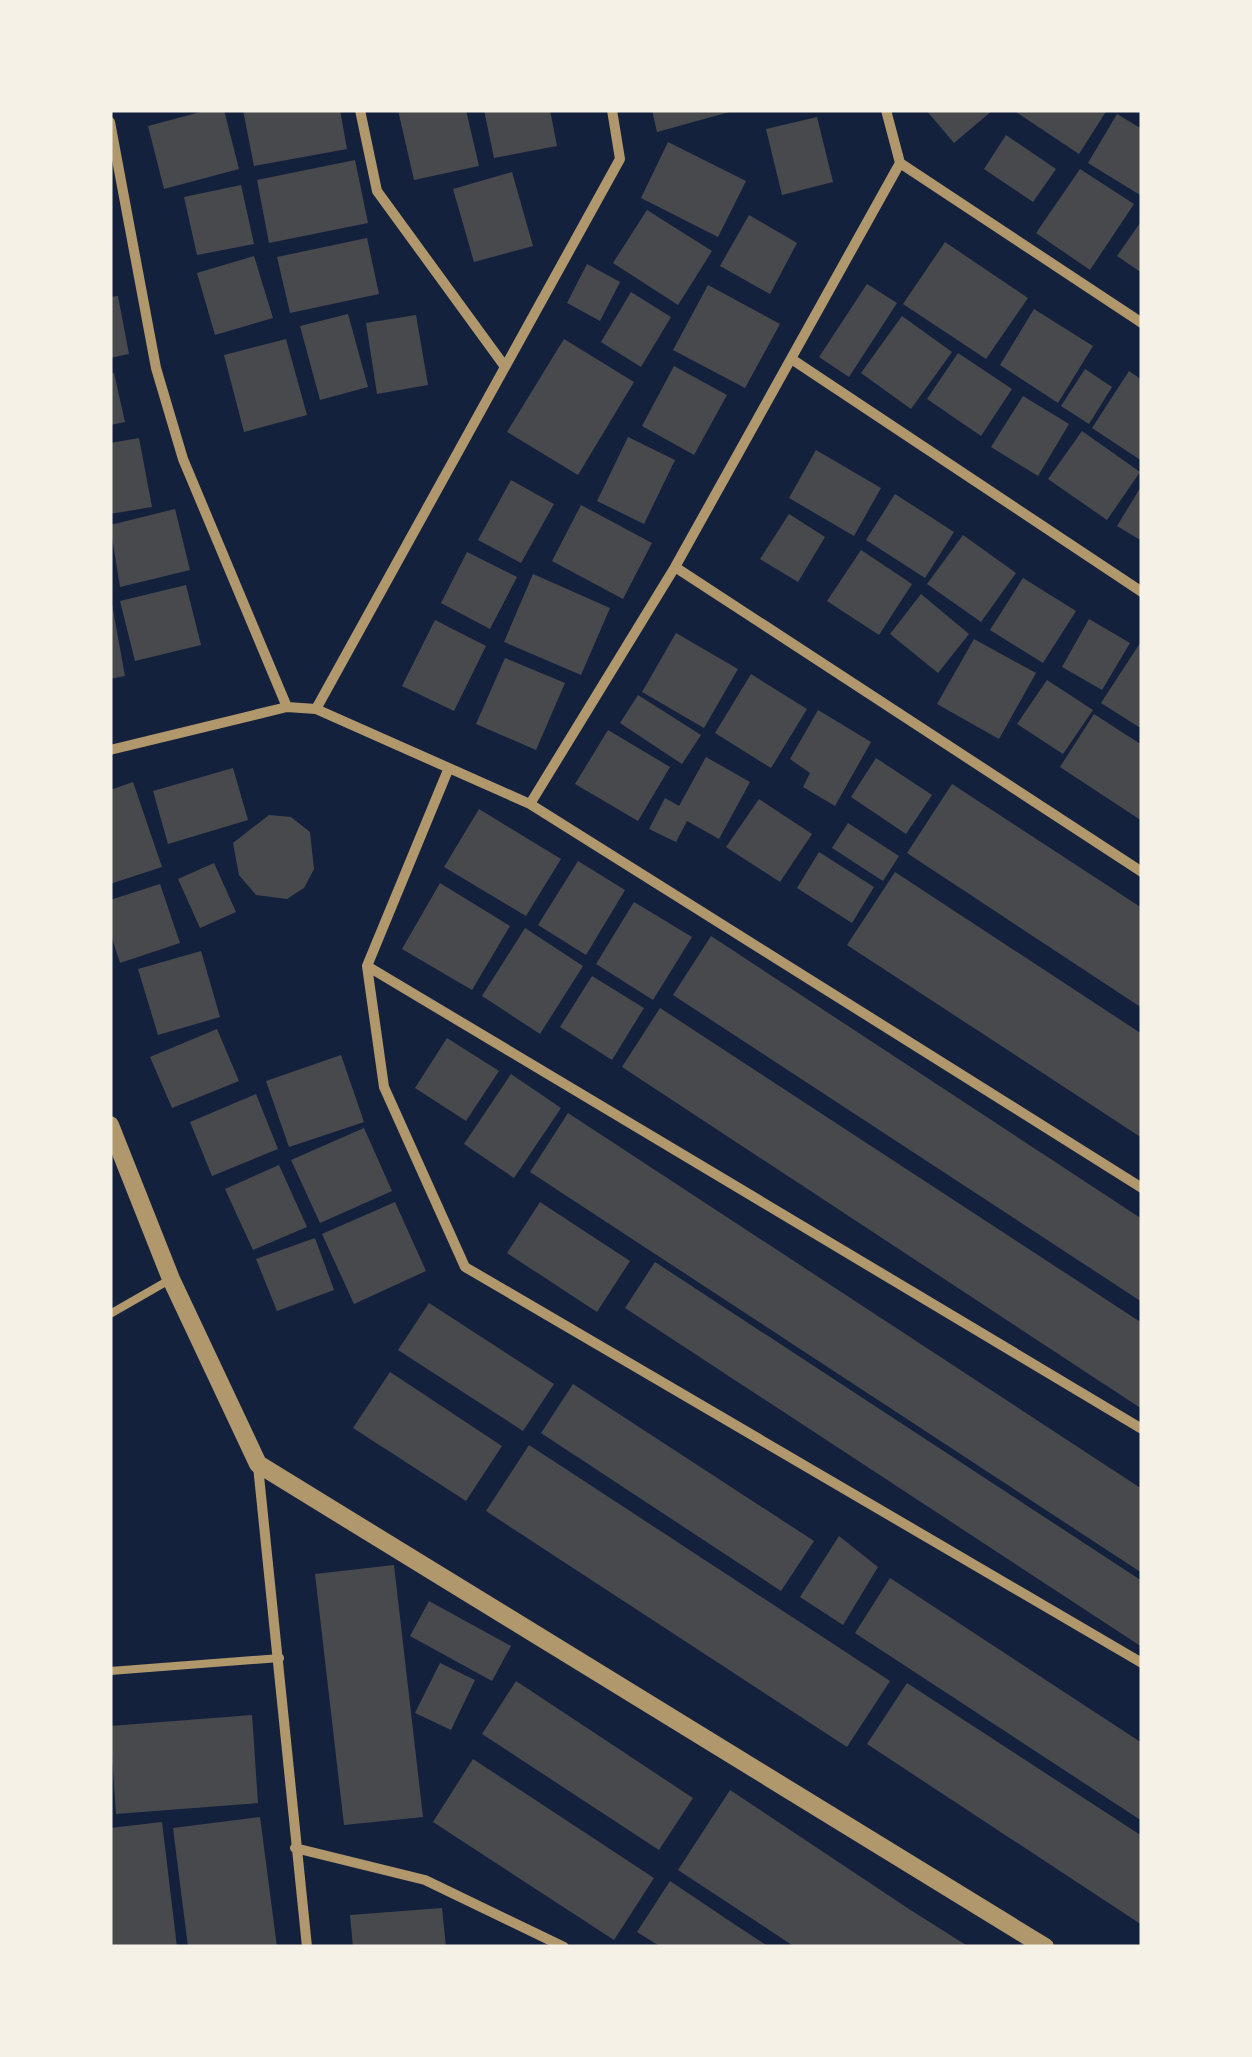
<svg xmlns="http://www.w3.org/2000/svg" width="1252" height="2057" font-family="Raleway,sans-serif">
<rect width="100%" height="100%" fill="#14213d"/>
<path fill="#48494c" d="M208 110H224L239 169 164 189 148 126Z
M243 110H340L347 149 254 166Z
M398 110H466L479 166 414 180Z
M484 110H550L557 146 494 158Z
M652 110H732L733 111 657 132Z
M926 110H993L954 143Z
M1013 110H1107L1079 154Z
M1117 114 1142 129 1140 195 1088 163Z
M817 117 833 182 782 195 766 129Z
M1006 135 1056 169 1033 202 984 169Z
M668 142 746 181 718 237 641 198Z
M355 160 368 223 269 243 257 180Z
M1080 169 1134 204 1090 270 1036 233Z
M512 172 533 246 474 262 453 189Z
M241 185 254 244 197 255 184 197Z
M647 210 712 251 678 305 613 263Z
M749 215 797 243 770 294 720 266Z
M1142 220V273L1117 256Z
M367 238 379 294 290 313 277 257Z
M945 242 1028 298 986 359 903 304Z
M254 256 273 318 215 335 197 273Z
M587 264 620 282 600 321 567 303Z
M867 284 897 303 849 377 819 357Z
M708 285 780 324 745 388 673 350Z
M631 292 671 317 641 367 601 342Z
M118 296 129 354 110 358V297Z
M1034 309 1093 346 1058 403 1000 365Z
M348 314 368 387 320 400 300 326Z
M416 315 428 385 377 394 366 323Z
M902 316 952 352 911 409 861 373Z
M286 339 307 415 244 432 224 355Z
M564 339 634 382 578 475 507 432Z
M958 353 1012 389 981 436 927 399Z
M674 366 727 395 694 455 642 426Z
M1085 369 1112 387 1089 424 1061 406Z
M1129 371 1142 380V461L1092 428Z
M114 373 125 422 110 425V374Z
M1023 396 1069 424 1038 476 991 447Z
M1082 431 1140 472 1107 520 1048 479Z
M628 437 675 460 644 524 597 501Z
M139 438 152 507 110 514V443Z
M816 450 881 488 854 536 789 498Z
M511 480 554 504 521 563 478 540Z
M1142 485V541L1117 526Z
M895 494 954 532 925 578 866 540Z
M581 505 652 543 623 599 552 561Z
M175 509 190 570 120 587 110 525Z
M789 514 825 537 798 582 760 559Z
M963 535 1016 573 981 622 927 584Z
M861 550 912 584 879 635 827 601Z
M467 552 517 577 490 629 441 603Z
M533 574 610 608 581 675 504 642Z
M1023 578 1076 611 1043 663 990 630Z
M186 585 201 645 135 661 120 601Z
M921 594 969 634 938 673 890 634Z
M112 604 125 676 110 679V605Z
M1089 619 1130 643 1102 690 1062 667Z
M435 620 486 646 454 711 402 686Z
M676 633 738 669 704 728 642 692Z
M974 639 1036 673 999 739 937 704Z
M1142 640V729L1101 703Z
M505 658 565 683 536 750 476 724Z
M751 674 807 709 771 768 715 733Z
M1047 680 1093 710 1063 754 1017 724Z
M638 695 701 735 682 764 620 723Z
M818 710 871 742 835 806 803 787 810 773 790 759Z
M1094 714 1142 745V821L1060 767Z
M608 730 670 767 638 821 575 784Z
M706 757 750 782 719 839 687 821 676 842 649 829 665 798 679 806Z
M876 758 932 795 906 834 851 797Z
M233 768 248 820 168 844 153 791Z
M133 782 162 867 110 884V790Z
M952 784 1142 908V1008L907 853Z
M759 799 812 834 780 882 726 847Z
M479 809 561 859 526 916 444 867Z
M269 815 291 817 310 832 314 869 304 888 287 899 256 895 239 875 233 843Z
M848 823 899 856 883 881 832 848Z
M819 852 874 887 852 923 797 888Z
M578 861 625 890 586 955 538 925Z
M214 863 236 912 200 928 178 879Z
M895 872 1142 1034V1138L847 945Z
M440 883 510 926 472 990 402 949Z
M160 884 180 943 120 963 110 932V900Z
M634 902 692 937 653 1000 596 964Z
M525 928 583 966 540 1034 482 996Z
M711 936 1142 1219V1302L673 995Z
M201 951 220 1017 158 1035 138 969Z
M592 976 644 1008 612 1060 560 1027Z
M660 1008 1142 1323V1409L622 1067Z
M217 1029 239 1081 172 1108 150 1057Z
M447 1038 499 1071 466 1121 415 1088Z
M341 1055 364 1122 289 1147 266 1081Z
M511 1074 561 1108 514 1178 464 1144Z
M256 1094 278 1149 212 1176 190 1122Z
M568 1113 1142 1489V1573L530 1172Z
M364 1128 392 1191 320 1223 291 1160Z
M279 1165 307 1227 253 1250 225 1189Z
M395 1202 426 1271 354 1304 322 1234Z
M540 1202 630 1261 597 1312 507 1253Z
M315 1238 334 1290 277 1311 256 1259Z
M655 1262 1142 1581V1647L625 1308Z
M429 1303 554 1384 523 1431 398 1350Z
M390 1372 502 1446 466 1501 353 1428Z
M573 1384 814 1541 781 1591 541 1433Z
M529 1445 890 1681 847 1747 486 1511Z
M839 1536 878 1567 843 1625 800 1597Z
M394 1565 423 1817 344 1825 315 1574Z
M890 1578 1142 1743V1821L855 1633Z
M429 1601 511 1646 492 1681 410 1636Z
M440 1663 475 1680 451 1730 415 1713Z
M516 1681 693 1798 659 1850 482 1734Z
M907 1683 1142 1836V1925L867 1744Z
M252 1715 258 1803 116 1814 110 1726Z
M473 1759 654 1878 614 1940 433 1822Z
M730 1790 909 1909 969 1947H795L678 1870Z
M260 1817 277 1947H188L173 1828Z
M162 1822 177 1947H110V1828Z
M670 1881 731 1922 769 1947H661L637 1932Z
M442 1908 446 1947H353L350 1915Z"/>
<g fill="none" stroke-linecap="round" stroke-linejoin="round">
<path stroke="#b1986c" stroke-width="8" d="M110 1314 171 1279
M110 1671 280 1658"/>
<path stroke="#b1986c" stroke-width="10" d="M360 110 377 191 503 364
M110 122 156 368 183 459 287 707
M900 163 1142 323
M793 360 1142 592
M675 567 1142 872
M316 709 620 159 612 110
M110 750 287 707 316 709 530 804 1142 1188
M448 770 367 966 384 1087 465 1267 1142 1663
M530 804 675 567 900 163 886 110
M367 966 1142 1429
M258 1466 307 1947
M295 1848 425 1880 564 1947"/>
<path stroke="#b1986c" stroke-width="18" d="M110 1125 171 1279 258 1464 1045 1947"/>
</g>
<rect width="1252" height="2057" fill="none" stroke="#f6f1e7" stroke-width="225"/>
</svg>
